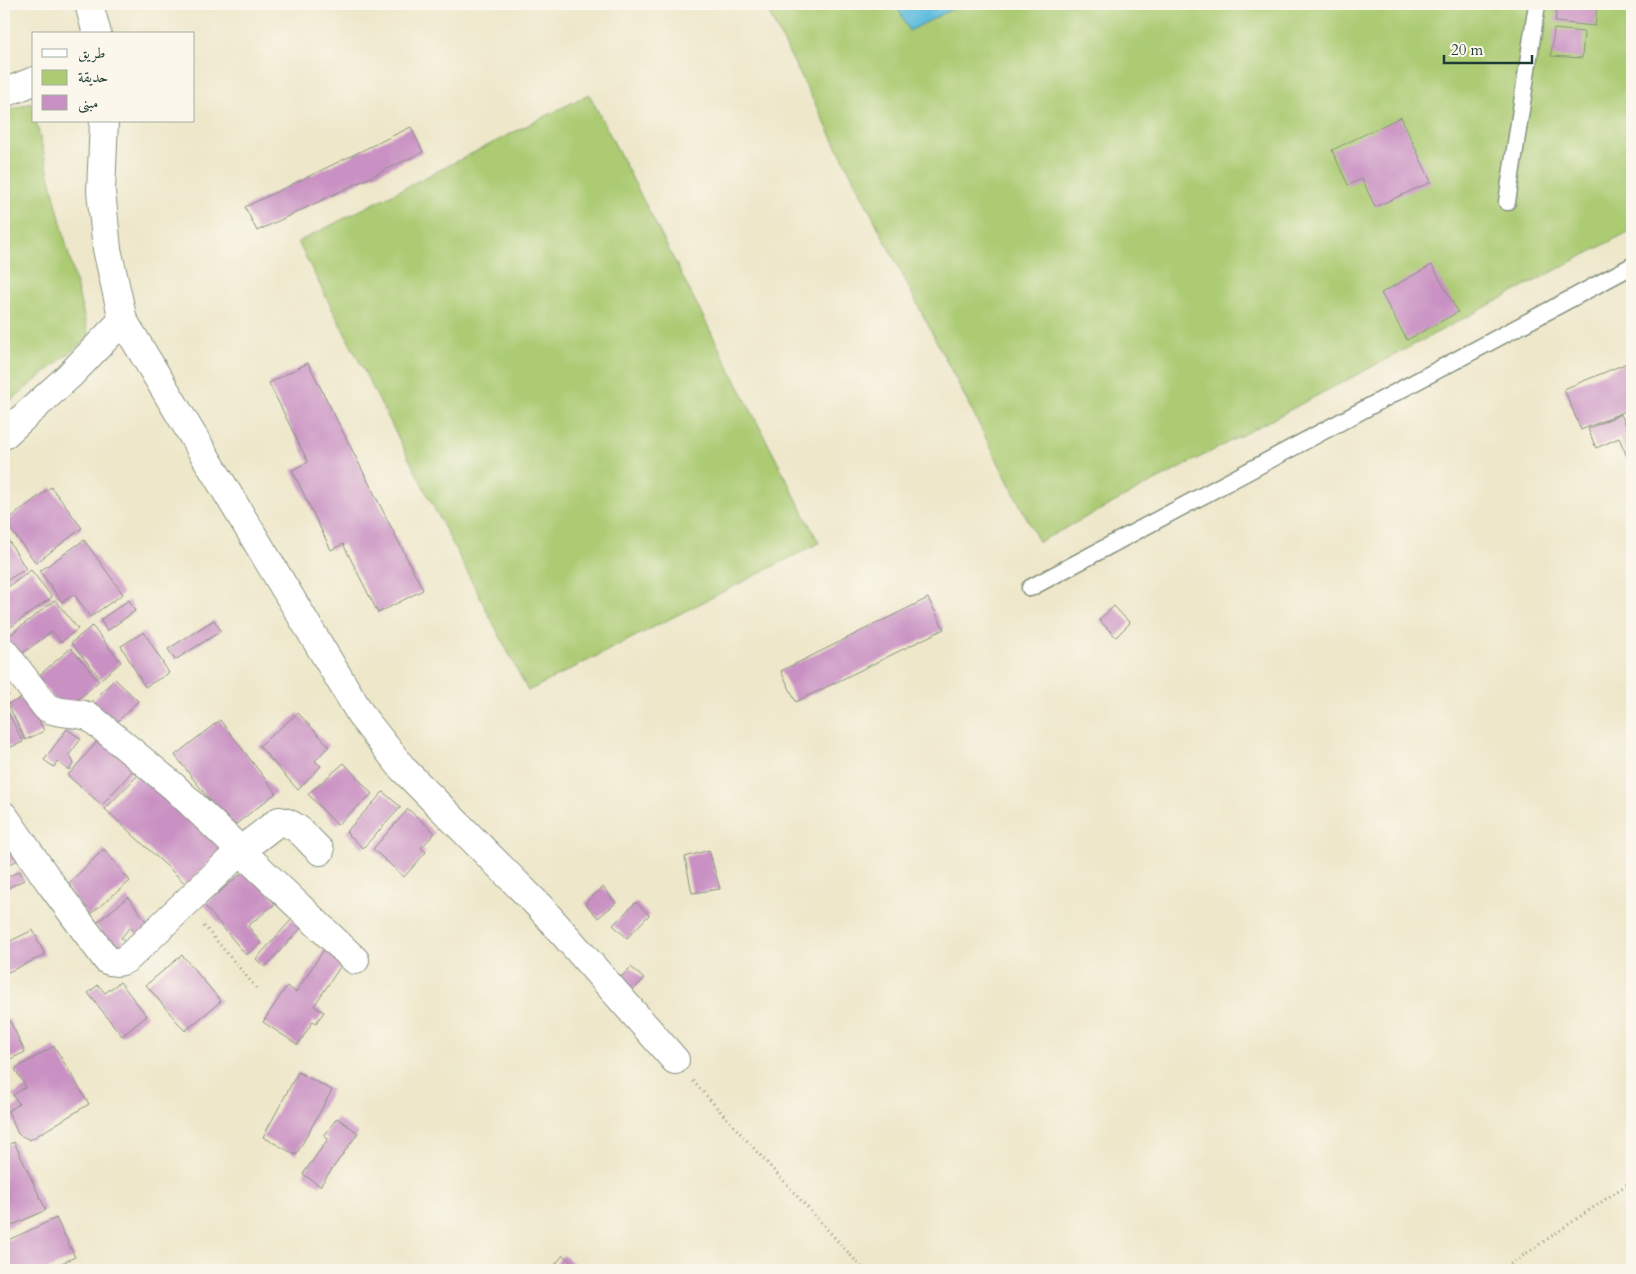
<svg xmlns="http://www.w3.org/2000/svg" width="1636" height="1274" font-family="Cardo,Amiri,serif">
<rect width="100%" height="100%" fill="#fbf7ec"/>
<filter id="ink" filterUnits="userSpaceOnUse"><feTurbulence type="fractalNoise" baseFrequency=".02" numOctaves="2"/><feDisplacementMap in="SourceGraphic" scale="10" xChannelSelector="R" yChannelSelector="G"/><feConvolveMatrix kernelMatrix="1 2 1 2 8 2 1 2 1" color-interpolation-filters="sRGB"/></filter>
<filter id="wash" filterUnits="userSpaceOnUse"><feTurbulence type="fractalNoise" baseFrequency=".0096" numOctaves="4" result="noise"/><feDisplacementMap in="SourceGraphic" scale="20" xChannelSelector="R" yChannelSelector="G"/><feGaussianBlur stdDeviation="1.12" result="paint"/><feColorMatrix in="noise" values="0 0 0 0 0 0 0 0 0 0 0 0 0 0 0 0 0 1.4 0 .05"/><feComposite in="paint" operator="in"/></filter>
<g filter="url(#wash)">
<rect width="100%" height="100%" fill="#eee7ca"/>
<path fill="#accb73" stroke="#668454" d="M764 4H1632V230L1039 542Z
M589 94 819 543 528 691 298 242Z
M31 103 34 121H36L89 337 4 406V112Z"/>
<path fill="#60bdde" stroke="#407d89" d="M896 4H962L909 31Z"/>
<g id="blocks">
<path fill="#c991c3" d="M1557 4H1597L1595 26 1555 22Z
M1554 29 1584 32 1582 58 1551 56Z
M1401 117 1431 182 1375 207 1362 179 1348 185 1332 150Z
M411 127 423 152 257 231 245 207Z
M1432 265 1458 312 1407 340 1381 293Z
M1632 361V420L1628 410 1581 430 1564 389Z
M308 363 423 590 378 613 343 544 331 550 292 470 308 462 269 383Z
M1621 414 1632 440V468L1619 438 1596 448 1588 429Z
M51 487 82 528 36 563 5 522Z
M4 533 26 569 4 582Z
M84 540 123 594 90 617 74 594 62 602 40 571Z
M31 570 52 597 4 632V590Z
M928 598 944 629 796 702 781 671Z
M55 600 78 629 61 642 52 631 19 656 6 638Z
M129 600 135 611 107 631 100 620Z
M1114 606 1130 623 1116 637 1099 620Z
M214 620 221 631 175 660 168 649Z
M92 626 121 662 101 679 71 643Z
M144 632 169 673 145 687 121 646Z
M71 648 99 681 65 711 36 678Z
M115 679 138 701 114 725 91 703Z
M4 686 9 696 4 699Z
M27 696 44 731 25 740 8 704Z
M7 710 23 742 11 747 4 745V711Z
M298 713 329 746 315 761 321 766 298 790 259 746Z
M220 720 276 793 231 828 175 755Z
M67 729 81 739 69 755 74 763 69 770 57 762 54 767 44 760Z
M101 737 136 767 102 805 67 775 70 773Z
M344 763 372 794 337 825 308 794Z
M142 771 224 847 187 885 105 809Z
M383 792 401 807 363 848 346 832Z
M408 809 435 833 421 848 426 852 404 877 373 849Z
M11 845 18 860 4 867V849Z
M104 849 130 881 88 916 66 886Z
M709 850 720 889 692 893 685 857Z
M248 868 277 902 248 926 261 943 246 955 204 905Z
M4 871 7 877 20 871 24 880 4 890Z
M603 887 616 903 598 918 585 903Z
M128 897 152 929 143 942 130 927 121 938 131 949 120 959 95 924Z
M636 902 649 915 627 938 613 925Z
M292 919 302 927 265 967 256 959Z
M33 930 45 955 4 974V944Z
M325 948 344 961 314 1006 324 1012 316 1023 313 1021 298 1045 263 1022 287 986 296 992Z
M182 955 221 1001 185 1031 146 985Z
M631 967 644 979 628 995 615 983Z
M120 982 147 1016 122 1036 88 993 98 985 105 993Z
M9 1019 25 1052 4 1062V1022Z
M54 1046 89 1104 30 1140 18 1134 8 1111 19 1104 13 1095 26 1087 15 1069Z
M298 1072 332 1090 296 1155 263 1137Z
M337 1118 358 1133 320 1186 303 1174 328 1139 324 1136Z
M14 1142 46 1210 4 1229V1147Z
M56 1218 75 1257 46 1270H10L4 1257V1242Z
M563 1255 577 1266 573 1270H551Z"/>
</g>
</g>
<g filter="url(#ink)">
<use href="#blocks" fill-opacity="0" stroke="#86927f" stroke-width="1"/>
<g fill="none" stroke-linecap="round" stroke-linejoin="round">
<defs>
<path id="lane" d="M1507 202 1537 4
M1030 588 1632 266"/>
<path id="street" d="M89 4 97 34
M4 93 34 81
M123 320 363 718 403 769 540 907 675 1060
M4 435 69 376 123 320 107 249 101 191 104 121
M4 652 46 707C60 715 76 711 90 717L173 786 355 960
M4 816 51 884 107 960C116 964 124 962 131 955L240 851 279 821C297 823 307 839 320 851"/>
</defs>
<use href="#lane" stroke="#86927f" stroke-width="19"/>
<use href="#street" stroke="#86927f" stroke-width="30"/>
<path stroke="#86927f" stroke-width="3" stroke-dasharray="1 4" stroke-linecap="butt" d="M204 926 258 990
M693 1081 864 1270
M1502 1270 1632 1181"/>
<use href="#lane" stroke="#fff" stroke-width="16"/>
<use href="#street" stroke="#fff" stroke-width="28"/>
</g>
</g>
<rect width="1636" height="1274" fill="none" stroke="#fbf7ec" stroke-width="20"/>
<rect x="32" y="32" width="162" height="90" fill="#fbf7ec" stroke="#a3ada2"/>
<rect x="42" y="49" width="25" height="8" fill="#ffffff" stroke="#a3ada2"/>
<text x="78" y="58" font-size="15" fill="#1f3d34">طريق</text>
<rect x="42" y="70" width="25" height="15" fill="#accb73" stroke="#a3ada2"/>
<text x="78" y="82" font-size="15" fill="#1f3d34">حديقة</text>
<rect x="42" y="95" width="25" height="15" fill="#c991c3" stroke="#a3ada2"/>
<text x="78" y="108" font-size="15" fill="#1f3d34">مبنى</text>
<path d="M1444 55v8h88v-8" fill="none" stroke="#1f3d34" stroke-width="2.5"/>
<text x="1451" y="55" font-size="15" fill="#1f3d34" stroke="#fbf7ec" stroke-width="4" paint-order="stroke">20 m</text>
</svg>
